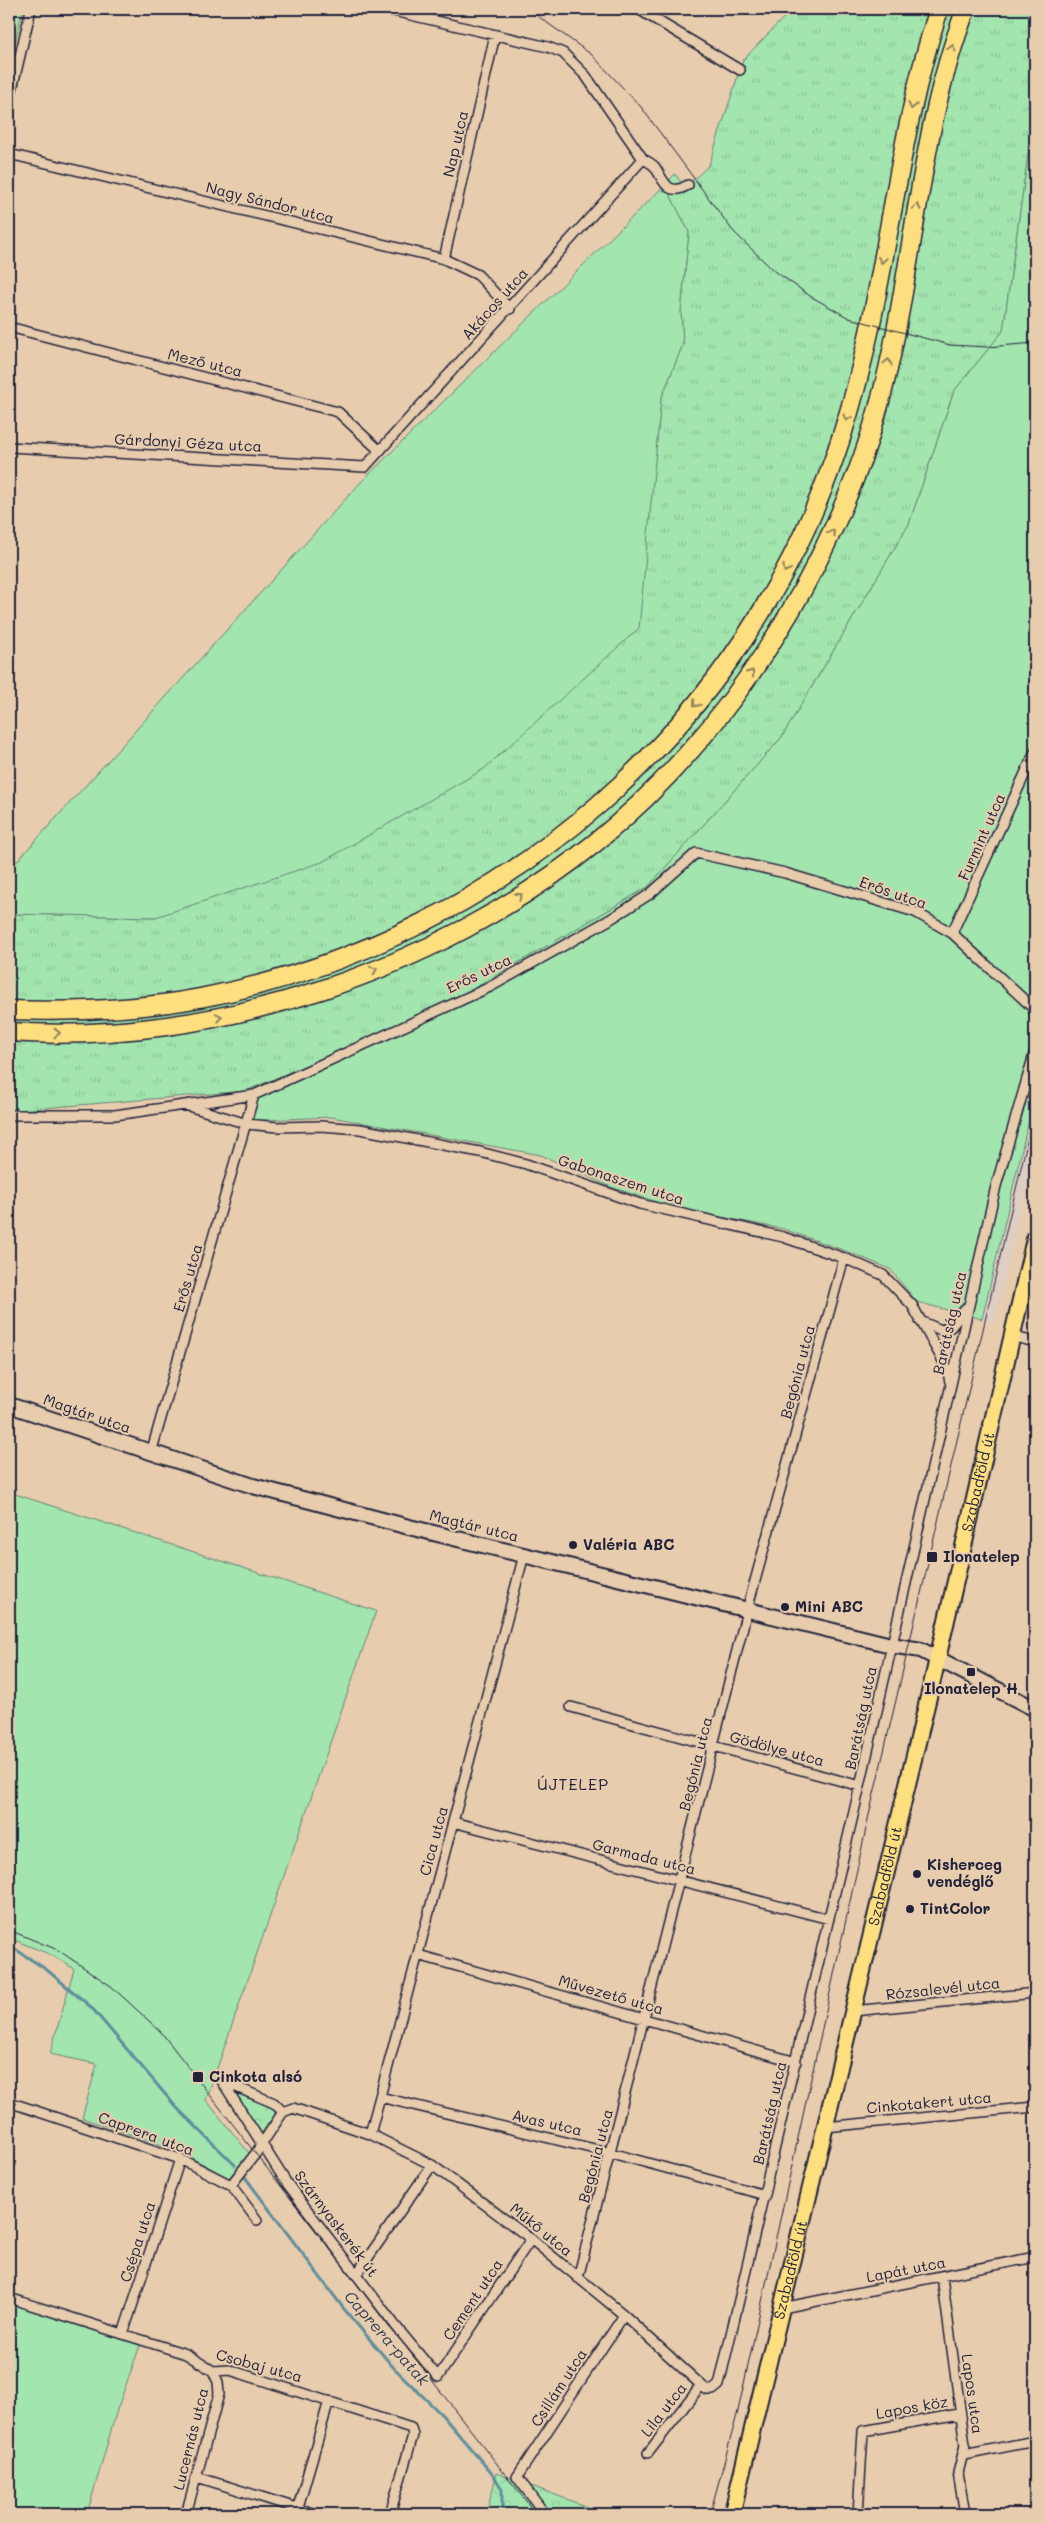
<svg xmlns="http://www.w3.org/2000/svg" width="1044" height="2523" font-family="Mali,sans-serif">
<defs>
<pattern id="grass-tufts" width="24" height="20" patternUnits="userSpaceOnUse" patternTransform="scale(1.25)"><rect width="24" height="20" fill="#a3e5af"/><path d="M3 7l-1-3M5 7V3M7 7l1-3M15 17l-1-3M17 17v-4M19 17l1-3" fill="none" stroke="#8cc497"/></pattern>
<pattern id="forest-crowns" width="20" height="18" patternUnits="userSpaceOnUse" patternTransform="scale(1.25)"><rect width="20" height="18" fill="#a3e5af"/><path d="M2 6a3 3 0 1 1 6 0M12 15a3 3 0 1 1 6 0" fill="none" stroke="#8cc497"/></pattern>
</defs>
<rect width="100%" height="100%" fill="#e7ccae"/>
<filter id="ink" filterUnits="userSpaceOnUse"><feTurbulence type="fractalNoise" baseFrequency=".02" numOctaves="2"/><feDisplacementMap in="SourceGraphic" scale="10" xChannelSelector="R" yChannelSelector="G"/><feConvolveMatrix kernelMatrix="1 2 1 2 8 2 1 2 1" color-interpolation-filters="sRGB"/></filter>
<g filter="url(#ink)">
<path fill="#decec4" d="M1035 1094V1152L994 1322 982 1319Z"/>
<path fill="url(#grass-tufts)" stroke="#628475" d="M792 9H1035V131L1029 148 1003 331 954 391 909 524 782 737 648 887 446 1005 246 1091 19 1110 9 1109V914L156 917 638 628 661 399 683 344 681 311 689 232 665 185 675 174 682 184 688 185 709 165 743 60Z"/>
<path fill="url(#forest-crowns)" stroke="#628475" d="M233 2092 274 2106 275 2114 260 2135Z
M497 2473 606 2514H486Z"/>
<path fill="#a3e5af" stroke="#628475" d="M9 9H23L9 66Z
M1035 131V1094L982 1319 917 1302 890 1269 846 1251 783 1229 675 1208 611 1187 541 1155 331 1117 244 1121 246 1091 446 1005 648 887 782 737 909 524 954 391 1003 331 1029 148Z
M665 185 689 232 681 311 683 344 661 399 639 628 484 769 322 862 156 917 9 914V870L361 482Z
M9 1492 376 1611 206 2100 249 2153 229 2178 179 2151 82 2118 97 2064 50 2054 74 1969 54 1956 9 1938Z
M9 2297 142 2340 117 2410 87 2514H9Z"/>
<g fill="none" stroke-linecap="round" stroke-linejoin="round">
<path stroke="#5e8e9d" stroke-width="3" d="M9 1941 15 1949 47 1970 91 2007 176 2107 235 2165
M245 2177 344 2309 394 2368 442 2415 494 2476 502 2489V2514"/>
<defs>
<path id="street" d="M385 9 548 47 563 53 586 76 643 159C647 161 651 163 654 166 664 179 666 198 688 185
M638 9 740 70
M9 102 31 9
M9 154 444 259 478 275 510 309
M444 259 495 35
M9 327 338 412 380 451
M9 447 365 467 643 159
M952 933 1035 752
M185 1105 247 1124 277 1127 321 1126 360 1129 480 1152 526 1164 640 1204 783 1237 844 1258 883 1275 912 1305 947 1368 950 1382
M9 1115H115L254 1095
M920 1321 941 1330 951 1327 966 1308
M1011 1336 1035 1342
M151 1453 254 1095 490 987 609 920 650 894 696 853 785 873 915 912 952 933 1032 1007 1035 1014
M571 1707 860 1786
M453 1822 829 1919
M418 1955 796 2062
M853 2011 1035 1993
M222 2081 286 2182 394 2324 438 2377 531 2239
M222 2081 274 2103 283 2112
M380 2097 611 2153 765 2195
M9 2102 180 2159 231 2185 257 2220
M825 2127 1035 2107
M370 2134 524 1555
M231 2185 256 2153 283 2112 293 2108 370 2134 432 2165 531 2239 624 2315 701 2385 707 2390H713L719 2385 860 1786 996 1186 1035 1051
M356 2275 432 2165
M942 2277 965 2445 958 2473 965 2514
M578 2278 750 1599 844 1258
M9 2298 186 2354 213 2371 230 2370 411 2428 413 2435 390 2514
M782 2308 1035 2257
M123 2334 180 2159
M648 2453 701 2385
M964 2455 1035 2441
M197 2477 316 2514
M186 2514 219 2394 218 2382 213 2371
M296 2514 329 2401
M545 2514 517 2477 624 2315
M858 2514 863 2431 959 2414"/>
<path id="secondary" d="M9 1405 253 1486 409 1527 891 1645 921 1650 1035 1709"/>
<g id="primary">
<path id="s1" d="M732 2514 934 1674 1035 1237"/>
</g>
<path id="highway" d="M9 1010C73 1012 137 1010 200 998 500 941 749 727 842 435 887 296 893 148 939 9
M9 1032C212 1046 437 971 595 843 715 745 804 612 859 467 915 320 909 156 966 9"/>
</defs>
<use href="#street" stroke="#22223b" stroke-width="12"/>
<use href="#secondary" stroke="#22223b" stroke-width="18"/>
<use href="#primary" stroke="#22223b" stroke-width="19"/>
<use href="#highway" stroke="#22223b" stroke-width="21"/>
<use href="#street" stroke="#e7ccae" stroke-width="9"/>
<use href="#secondary" stroke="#e7ccae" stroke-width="14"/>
<use href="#primary" stroke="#fddf80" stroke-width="15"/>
<use href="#highway" stroke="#fddf80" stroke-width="18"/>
<path stroke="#22223b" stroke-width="1" d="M528 9 592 55 641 107 733 231 772 269 810 296 849 318 950 345 987 347 1035 343
M9 1930 58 1950 111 1986 161 2032 536 2514
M710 2514 738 2411 869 1815 1035 1108"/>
</g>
<defs><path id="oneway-chevron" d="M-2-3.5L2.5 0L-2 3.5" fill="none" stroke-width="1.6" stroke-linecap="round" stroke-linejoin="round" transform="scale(1.25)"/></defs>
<g stroke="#90805e">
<use href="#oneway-chevron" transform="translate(952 48) rotate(-74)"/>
<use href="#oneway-chevron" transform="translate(912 106) rotate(102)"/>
<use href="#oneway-chevron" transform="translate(917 207) rotate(-80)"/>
<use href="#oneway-chevron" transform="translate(882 260) rotate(100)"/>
<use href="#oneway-chevron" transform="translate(888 362) rotate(-78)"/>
<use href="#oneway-chevron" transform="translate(847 418) rotate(106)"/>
<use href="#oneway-chevron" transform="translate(832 533) rotate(-64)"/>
<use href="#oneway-chevron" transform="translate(786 569) rotate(119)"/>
<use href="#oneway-chevron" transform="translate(751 673) rotate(-54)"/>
<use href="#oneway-chevron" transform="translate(696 704) rotate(129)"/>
<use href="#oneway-chevron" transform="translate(519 896) rotate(-33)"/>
<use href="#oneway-chevron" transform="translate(374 970) rotate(-22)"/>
<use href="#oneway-chevron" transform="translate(219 1017) rotate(-11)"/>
<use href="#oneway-chevron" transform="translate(57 1033)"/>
</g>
</g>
<g fill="#22223b" stroke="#e7ccae" stroke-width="2">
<circle cx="573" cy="1545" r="5"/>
<rect x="926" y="1551" width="12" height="12" rx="2.5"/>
<circle cx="785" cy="1607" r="5"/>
<rect x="966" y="1667" width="10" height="10" rx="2.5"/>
<circle cx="917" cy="1874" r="5"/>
<circle cx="910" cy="1909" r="5"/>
<rect x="192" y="2071" width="12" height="12" rx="2.5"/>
</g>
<g text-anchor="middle" stroke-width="4" stroke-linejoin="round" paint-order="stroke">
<g font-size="15" fill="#22223b" stroke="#e7ccae">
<text transform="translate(456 144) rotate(-77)" y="5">Nap utca</text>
<text transform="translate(270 203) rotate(14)" y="5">Nagy Sándor utca</text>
<text transform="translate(495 304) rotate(-48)" y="5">Akácos utca</text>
<text transform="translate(205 363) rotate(14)" y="5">Mező utca</text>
<text transform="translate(188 443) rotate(3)" y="5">Gárdonyi Géza utca</text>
<text transform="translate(982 837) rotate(-66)" y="5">Furmint utca</text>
<text transform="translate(893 893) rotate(19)" y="5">Erős utca</text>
<text transform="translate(479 974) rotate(-26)" y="5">Erős utca</text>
<text transform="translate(621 1180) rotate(18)" y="5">Gabonaszem utca</text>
<text transform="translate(188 1278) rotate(-74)" y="5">Erős utca</text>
<text transform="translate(950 1323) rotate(-77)" y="5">Barátság utca</text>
<text transform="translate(798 1372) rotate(-75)" y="5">Begónia utca</text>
<text transform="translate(87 1414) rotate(19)" y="5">Magtár utca</text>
<text dy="5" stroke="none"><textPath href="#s1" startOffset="1061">Szabadföld út</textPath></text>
<text transform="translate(474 1526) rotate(14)" y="5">Magtár utca</text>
<text transform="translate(861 1718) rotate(-78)" y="5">Barátság utca</text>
<text transform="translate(777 1749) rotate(15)" y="5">Gödölye utca</text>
<text transform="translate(696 1764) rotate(-76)" y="5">Begónia utca</text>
<text transform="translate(434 1841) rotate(-75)" y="5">Cica utca</text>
<text transform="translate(644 1857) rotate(14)" y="5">Garmada utca</text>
<text dy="5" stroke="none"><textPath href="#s1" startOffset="656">Szabadföld út</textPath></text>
<text transform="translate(943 1989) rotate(-6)" y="5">Rózsalevél utca</text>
<text transform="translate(611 1995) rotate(16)" y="5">Művezető utca</text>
<text transform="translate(929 2103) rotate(-5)" y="5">Cinkotakert utca</text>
<text transform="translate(770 2113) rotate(-77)" y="5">Barátság utca</text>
<text transform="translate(547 2123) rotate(13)" y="5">Avas utca</text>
<text transform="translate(146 2134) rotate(20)" y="5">Caprera utca</text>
<text transform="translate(596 2156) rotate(-75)" y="5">Begónia utca</text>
<text transform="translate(336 2224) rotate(53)" y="5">Szárnyaskerék út</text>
<text transform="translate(541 2230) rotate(39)" y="5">Műkő utca</text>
<text transform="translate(138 2242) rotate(-72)" y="5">Csépa utca</text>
<text dy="5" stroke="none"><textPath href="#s1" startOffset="251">Szabadföld út</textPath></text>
<text transform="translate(906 2270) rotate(-11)" y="5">Lapát utca</text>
<text transform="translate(473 2300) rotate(-56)" y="5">Cement utca</text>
<text transform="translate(259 2366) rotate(15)" y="5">Csobaj utca</text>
<text transform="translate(559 2388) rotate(-57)" y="5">Csillám utca</text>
<text transform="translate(972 2394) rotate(82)" y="5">Lapos utca</text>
<text transform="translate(912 2408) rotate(-10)" y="5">Lapos köz</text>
<text transform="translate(664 2410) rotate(-52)" y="5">Lila utca</text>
<text transform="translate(191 2439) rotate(-76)" y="5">Lucernás utca</text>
</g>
<g font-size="15" font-weight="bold" fill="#22223b" stroke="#e7ccae" text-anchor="start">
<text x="583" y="1550">Valéria ABC</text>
<text x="943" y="1562">Ilonatelep</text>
<text x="795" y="1612">Mini ABC</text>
<text x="971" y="1694" text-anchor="middle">Ilonatelep H</text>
<text x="927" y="1870">Kisherceg<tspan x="927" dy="17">vendéglő</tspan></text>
<text x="920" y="1914">TintColor</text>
<text x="209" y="2082">Cinkota alsó</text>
</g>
<g font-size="16" letter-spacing="1" fill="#22223b" stroke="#e7ccae">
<text x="573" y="1790">ÚJTELEP</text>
</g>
<g font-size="16" font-style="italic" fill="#313d54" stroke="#e7ccae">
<text transform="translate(387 2338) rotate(49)" y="6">Caprera-patak</text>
</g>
</g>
<rect width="1044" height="2523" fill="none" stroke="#e7ccae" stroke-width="30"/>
<rect x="15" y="15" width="1014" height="2493" fill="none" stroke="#22223b" stroke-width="2" filter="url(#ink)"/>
</svg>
